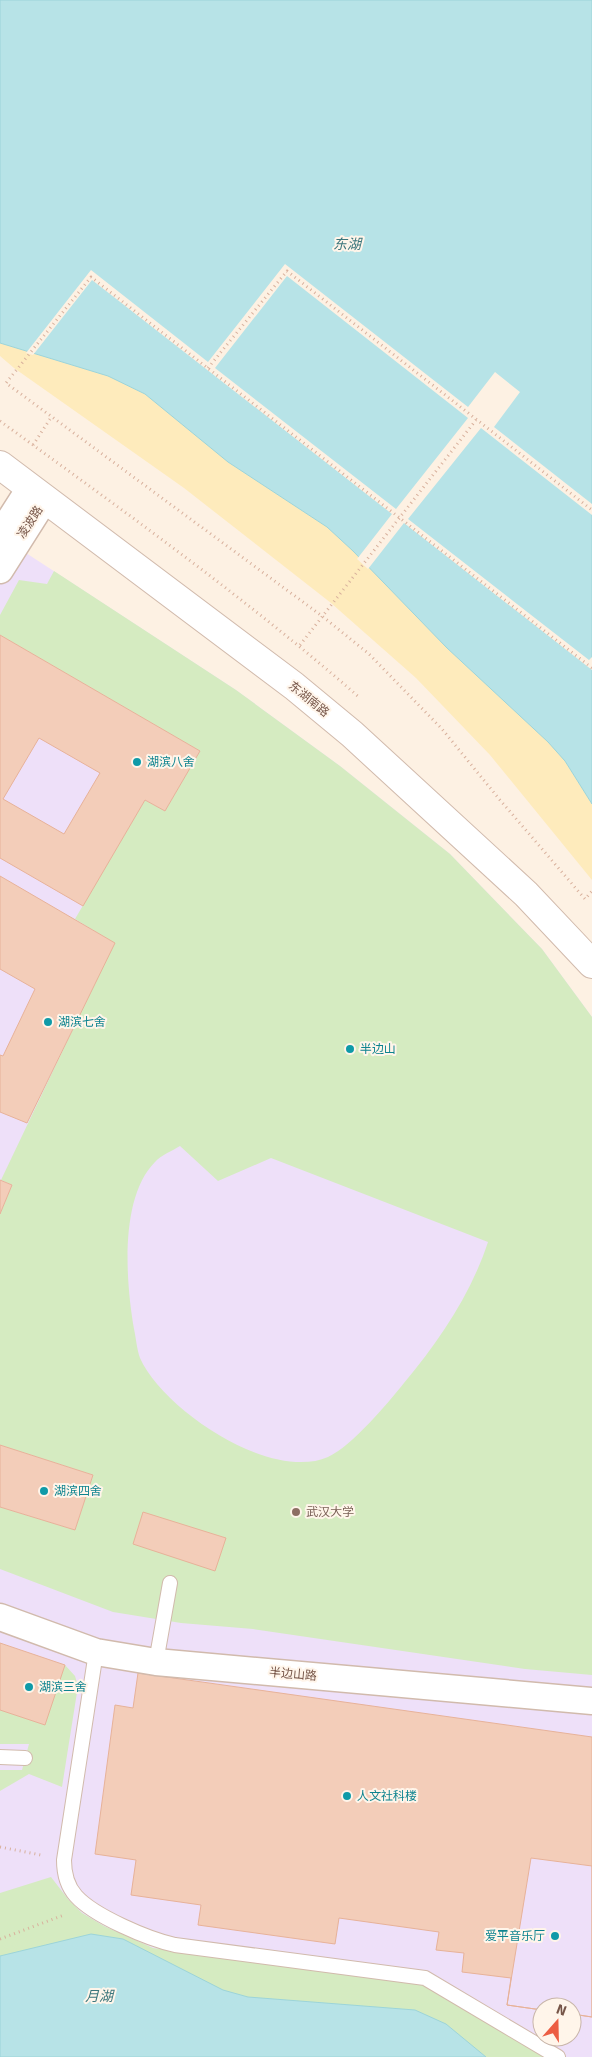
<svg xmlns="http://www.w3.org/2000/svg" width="592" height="2057" font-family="Signika,'Noto Sans SC',sans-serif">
<rect width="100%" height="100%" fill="#fdf1e3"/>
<path fill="#eee0f9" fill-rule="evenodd" d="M0 536 236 690 340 766 450 854 542 949 592 1017V2057H0ZM542 2007H572V2037H542Z"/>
<path fill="#d5ebc1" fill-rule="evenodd" d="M54 571 236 690 340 766 450 854 542 949 592 1017V1675L525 1669 253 1629 181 1623 113 1612 0 1569V1507L75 1530 93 1475 0 1445V1214L12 1185 1 1180 114 943 75 919 145 800 165 811 200 751 0 635V615L19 580 47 584ZM180 1146 218 1181 271 1158 488 1242C471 1294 439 1341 404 1383 387 1404 352 1446 328 1457 271 1482 163 1410 140 1358 137 1350 136 1338 134 1329 126 1283 119 1198 155 1162 161 1155 172 1151 180 1146Z
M65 1665 75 1676 78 1686 62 1787 29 1774 0 1791V1770H22L29 1744H0V1710Z
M51 1877 68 1899 82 1913 104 1926 153 1948 422 1984 545 2057H0V1893Z"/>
<path fill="#feebbc" d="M0 343 108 376 145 394 228 462 327 527 353 551 447 648 548 742 565 761 592 804V880L490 755 416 678 331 603 184 488 14 368 0 356Z"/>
<path fill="#b7e3e7" stroke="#9cd4d9" d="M0 0H592V804L565 761 548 742 447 648 353 551 327 527 228 462 145 394 108 376 0 343Z
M91 1934 123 1939 223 1990 248 1997 415 2010 446 2024 486 2057H0V1956Z"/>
<path fill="#fdf1e3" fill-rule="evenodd" d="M285 264 468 407 495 372 520 392 494 427 592 504V515L481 428 408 519 589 660 592 657V670L404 523 368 569 357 559 392 514 92 280 33 355 26 353 91 270 208 362ZM287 276 468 418 396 509 215 368Z"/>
<path fill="#f3cdb9" stroke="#e7b299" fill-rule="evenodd" d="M0 635 200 751 165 811 145 800 83 906 0 858ZM39 738 100 773 64 834 3 799Z
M0 876 115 943 27 1123 0 1112V1055L3 1056 35 989 0 969Z
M0 1180 12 1185 0 1214Z
M0 1445 93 1475 75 1530 0 1507Z
M143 1512 226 1538 215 1571 133 1544Z
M0 1643 65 1665 45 1725 0 1710Z
M138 1673 592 1737V2017L572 2014V2007H542V2010L507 2005 511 1978 462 1972 464 1953 436 1950 439 1932 339 1918 335 1944 198 1925 201 1905 131 1895 136 1860 95 1854 115 1705 133 1708Z
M531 1858 592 1866V2017L572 2014V2007H542V2010L507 2005Z"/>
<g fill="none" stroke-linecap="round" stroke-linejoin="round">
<defs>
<path id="service" d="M96 1652 64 1860C64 1872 67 1886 76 1896 94 1916 148 1939 175 1945L425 1978 558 2057
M156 1662 170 1583
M0 1757 25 1758"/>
<path id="minor" d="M0 535 30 488
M0 570 45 499
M0 1617 96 1652 156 1662 592 1701"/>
<path id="tertiary" d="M0 465 294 686 352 734 526 894 592 964"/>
</defs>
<use href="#service" stroke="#d1baac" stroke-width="16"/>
<use href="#minor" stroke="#d1baac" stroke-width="29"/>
<use href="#tertiary" stroke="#d1baac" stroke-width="30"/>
<path stroke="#d8b09c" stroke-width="3" stroke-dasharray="1 4" stroke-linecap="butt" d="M208 368 287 271 592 510
M0 421C122 510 246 598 360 698
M33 445 52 416
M300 645 476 420
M592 668 91 277 6 383 322 616 369 654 442 729 500 800 585 899 592 891
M0 1847 41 1855
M0 1939 64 1915"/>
<use href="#service" stroke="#fff" stroke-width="14"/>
<use href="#minor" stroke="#fff" stroke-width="26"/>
<use href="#tertiary" stroke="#fff" stroke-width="28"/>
</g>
<g fill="#0f9aa8" stroke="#fff5ea" stroke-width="2">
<circle cx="137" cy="762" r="5"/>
<circle cx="48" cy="1022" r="5"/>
<circle cx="350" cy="1049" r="5"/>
<circle cx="44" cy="1491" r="5"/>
<circle cx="29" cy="1687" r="5"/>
<circle cx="347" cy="1796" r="5"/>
<circle cx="555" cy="1936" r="5"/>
</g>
<circle fill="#8d6e63" stroke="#fff5ea" stroke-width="2" cx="296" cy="1512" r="5"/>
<g text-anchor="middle" stroke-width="4" stroke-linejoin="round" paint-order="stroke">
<g font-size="12" fill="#765548" stroke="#fff5ea">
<text transform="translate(30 522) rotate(-57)" y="4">凌波路</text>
<text transform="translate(309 699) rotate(39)" y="4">东湖南路</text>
<text transform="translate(293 1674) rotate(5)" y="4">半边山路</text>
</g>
<g font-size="12" fill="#0d838f" stroke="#fff5ea" text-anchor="start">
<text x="147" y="766">湖滨八舍</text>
<text x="58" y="1026">湖滨七舍</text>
<text x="360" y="1053">半边山</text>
<text x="54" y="1495">湖滨四舍</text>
<text x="39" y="1691">湖滨三舍</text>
<text x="357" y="1800">人文社科楼</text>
<text x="545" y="1940" text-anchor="end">爱平音乐厅</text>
</g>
<g font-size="12" fill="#785e54" stroke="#fff5ea" text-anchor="start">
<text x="306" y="1516">武汉大学</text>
</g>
<g font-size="14" font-style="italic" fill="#3b767c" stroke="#fff5ea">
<text x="347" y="249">东湖</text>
<text x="99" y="2001">月湖</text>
</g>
</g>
<g transform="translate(557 2022) rotate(20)"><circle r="24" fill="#fff5ea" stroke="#c8b5a9"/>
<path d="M0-4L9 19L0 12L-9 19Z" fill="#ec5d43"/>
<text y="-8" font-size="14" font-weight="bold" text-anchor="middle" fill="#765548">N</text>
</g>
</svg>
